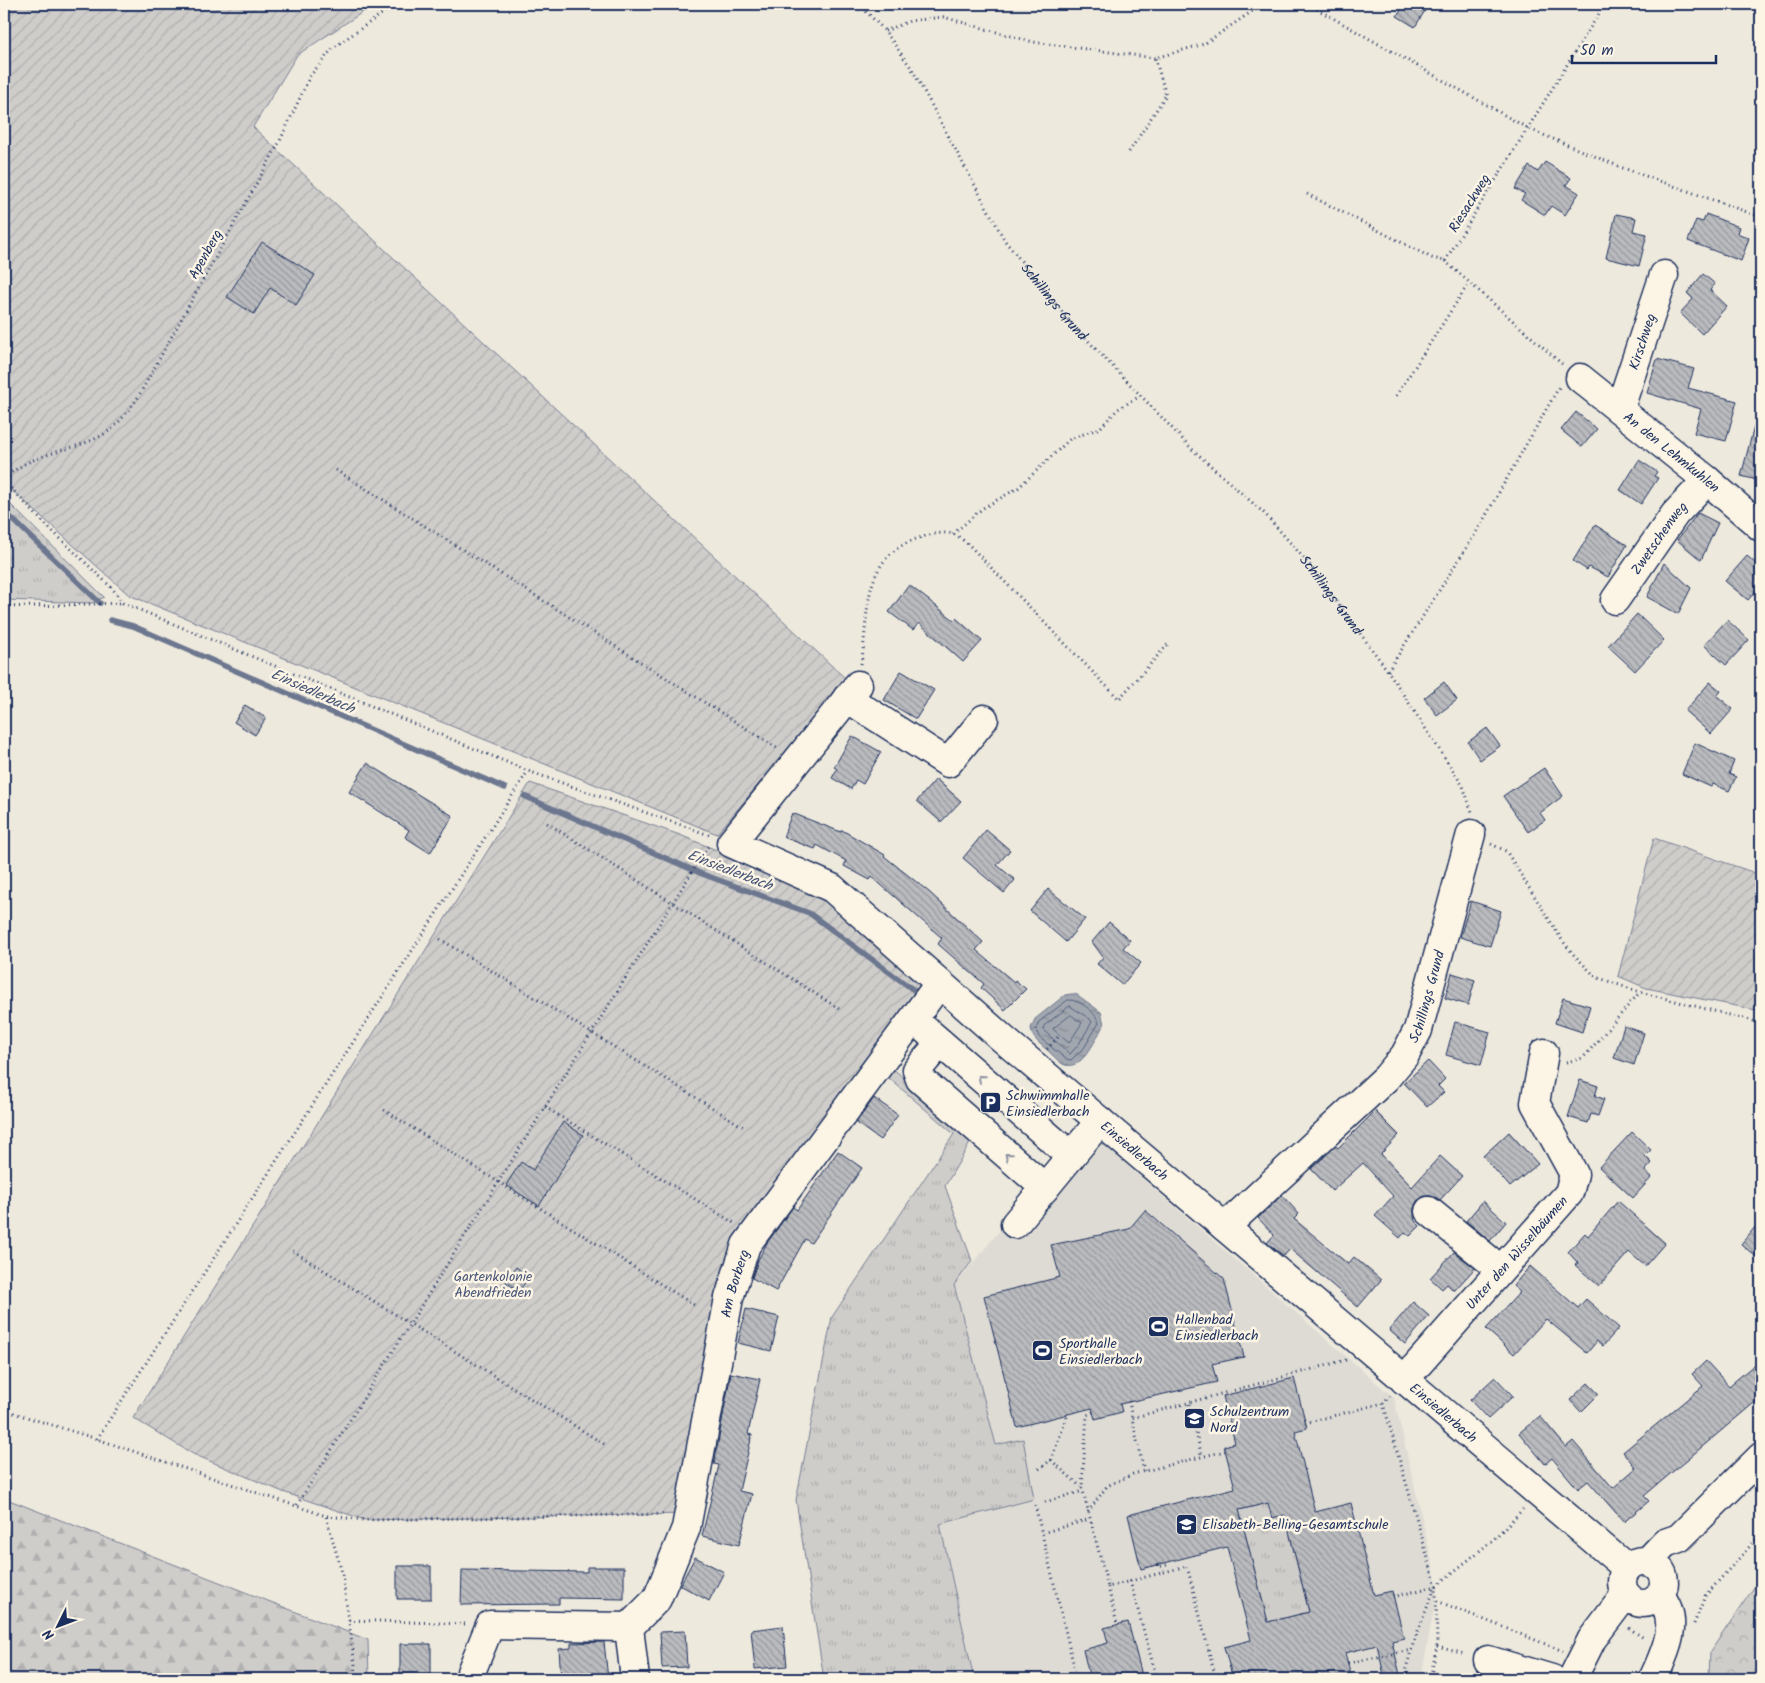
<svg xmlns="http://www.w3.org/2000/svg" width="1765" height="1683" font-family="Kalam,sans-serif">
<defs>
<pattern id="grass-tufts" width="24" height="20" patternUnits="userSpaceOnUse" patternTransform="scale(1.25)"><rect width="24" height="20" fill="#cfcdca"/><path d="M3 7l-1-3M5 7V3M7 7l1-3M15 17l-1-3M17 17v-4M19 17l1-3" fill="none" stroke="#b1b0b0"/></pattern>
<pattern id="forest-firs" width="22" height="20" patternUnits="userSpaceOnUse" patternTransform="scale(1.25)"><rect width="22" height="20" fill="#cfcdca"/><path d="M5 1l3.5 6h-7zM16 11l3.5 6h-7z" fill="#b1b0b0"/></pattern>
<pattern id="park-crowns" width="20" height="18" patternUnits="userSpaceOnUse" patternTransform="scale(1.25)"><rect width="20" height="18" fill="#cfcdca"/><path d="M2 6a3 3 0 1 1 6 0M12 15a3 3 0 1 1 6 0" fill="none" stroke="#b1b0b0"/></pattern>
<pattern id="garden-furrows" width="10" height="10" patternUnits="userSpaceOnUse" patternTransform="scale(1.25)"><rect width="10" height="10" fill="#cfcdca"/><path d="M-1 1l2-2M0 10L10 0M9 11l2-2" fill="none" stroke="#b1b0b0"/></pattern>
<pattern id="water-ripples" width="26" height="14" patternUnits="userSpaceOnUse" patternTransform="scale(1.25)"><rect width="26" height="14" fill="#a2a7af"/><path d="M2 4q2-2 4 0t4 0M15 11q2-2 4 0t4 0" fill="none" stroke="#838892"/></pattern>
<pattern id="building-back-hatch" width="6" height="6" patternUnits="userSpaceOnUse" patternTransform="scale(1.25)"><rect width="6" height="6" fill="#babbbe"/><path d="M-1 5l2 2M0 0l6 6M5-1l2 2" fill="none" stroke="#96989e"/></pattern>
</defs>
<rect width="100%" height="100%" fill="#eee9dd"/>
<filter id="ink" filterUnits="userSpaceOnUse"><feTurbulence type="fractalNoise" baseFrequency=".02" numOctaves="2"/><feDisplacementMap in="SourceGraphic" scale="10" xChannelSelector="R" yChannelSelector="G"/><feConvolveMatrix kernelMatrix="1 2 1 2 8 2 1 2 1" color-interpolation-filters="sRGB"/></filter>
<g filter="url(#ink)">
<path fill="#dedbd4" d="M1097 1139 1394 1398 1438 1587 1421 1679H974L940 1524 1034 1499 996 1445 954 1285 1007 1222Z"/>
<path fill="url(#grass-tufts)" stroke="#757e94" d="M4 498 104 597 92 603 4 600Z
M882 1059 973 1138 945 1186 972 1261 954 1285 996 1445 1023 1439 1034 1499 940 1524 974 1679H824L796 1500 832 1317 954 1134 876 1067Z
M1304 1494 1290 1536 1309 1612 1268 1622 1239 1510Z"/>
<path fill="url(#forest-firs)" stroke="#757e94" d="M4 1498 368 1640 369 1679H4Z"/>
<path fill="url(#park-crowns)" stroke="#757e94" d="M1761 1577V1679H1709L1710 1652Z"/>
<path fill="url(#garden-furrows)" stroke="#757e94" d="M4 4H375L297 55 253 127 846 679 717 834 129 595 4 483Z
M530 783 680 835 816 891 921 977 912 1019 746 1245 688 1514 365 1520 283 1492 193 1454 133 1418Z
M1654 838 1761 875V1011L1646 988 1618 976Z"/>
<path fill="url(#water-ripples)" stroke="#6c778f" d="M1071 994H1076L1101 1012 1104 1024C1097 1036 1084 1070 1065 1065 1059 1063 1052 1054 1047 1050 1039 1043 1032 1039 1031 1028L1035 1019 1065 995Z"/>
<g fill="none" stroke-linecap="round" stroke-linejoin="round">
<path stroke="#515f7e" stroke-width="1" d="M1068 1000C1079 999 1096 1012 1099 1023L1084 1048 1071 1060 1066 1059 1039 1037 1036 1029 1039 1022Z
M1070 1006 1090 1019 1092 1022 1079 1044 1070 1054 1043 1030 1044 1026Z
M1071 1015 1082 1023 1069 1043 1053 1029Z"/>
<path stroke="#6c778f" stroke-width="5.5" d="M4 511 100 603
M110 620 133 626 505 788
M524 796 702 874 809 913 915 991"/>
</g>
<path fill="url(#building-back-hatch)" stroke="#1b2f5e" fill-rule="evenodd" d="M1405 4H1429L1415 27 1397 16Z
M1545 162 1571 178 1566 185 1579 193 1565 215 1551 206 1545 215 1521 200 1525 194 1515 189 1529 166 1538 172Z
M1616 214 1636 218 1633 231 1647 234 1639 266 1606 258Z
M1706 214 1739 227 1737 233 1749 238 1741 261 1688 241 1696 220 1703 222Z
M262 242 315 275 296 305 270 288 254 314 227 297Z
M1703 274 1715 284 1710 290 1727 306 1702 334 1680 313 1693 299 1687 293Z
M1657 359 1694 369 1688 388 1737 401 1726 441 1694 433 1701 409 1647 393Z
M1576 412 1597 429 1582 447 1561 430Z
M1756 419 1761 420V481L1741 476Z
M1639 460 1657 472 1654 476 1658 478 1641 504 1620 490Z
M1698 513 1718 523 1701 560 1677 540Z
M1595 525 1627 545 1608 577 1589 567 1587 570 1573 561Z
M1747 556 1761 568V585L1748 600 1725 581Z
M1664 563 1691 588 1678 614 1647 597Z
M909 585 954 620 956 618 982 641 963 662 919 623 913 630 889 612Z
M1637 614 1664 640 1635 671 1608 646Z
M1727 620 1749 640 1726 665 1704 645Z
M901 671 934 690 916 719 884 700Z
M1444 682 1457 700 1437 715 1424 698Z
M1710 682 1721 691 1717 696 1733 709 1711 734 1685 711Z
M245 705 266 718 255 735 234 722Z
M1487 728 1500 746 1480 760 1468 742Z
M852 736 881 752 863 784 856 780 851 789 832 778 837 769 834 767Z
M1695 743 1734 761 1729 774 1736 777 1729 791 1713 784 1711 787 1682 774Z
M367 763 453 816 430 853 405 837 409 830 349 792Z
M1544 768 1563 796 1540 813 1545 820 1528 832 1503 796Z
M936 779 961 801 941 822 917 801Z
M792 813 841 832 842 830 885 855 884 856 929 892 983 942 976 950 1014 982 1015 980 1026 989 1005 1010 981 988 984 984 938 944 942 938 872 877 870 880 844 866 846 861 817 845 815 849 783 837Z
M986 830 1010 850 997 865 1015 880 1004 893 963 858Z
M1048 889 1085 919 1066 942 1030 911Z
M1471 901 1501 911 1490 946 1460 937Z
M1109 922 1130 940 1123 948 1141 963 1122 985 1097 964 1103 957 1092 942Z
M1452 973 1475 980 1468 1005 1445 998Z
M1563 998 1590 1006 1582 1032 1555 1023Z
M1455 1022 1490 1032 1481 1065 1446 1055Z
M1624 1026 1644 1033 1634 1065 1614 1058Z
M1428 1061 1445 1079 1438 1086 1444 1092 1427 1107 1404 1083Z
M1580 1080 1598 1086 1595 1096 1604 1099 1598 1116 1591 1114 1588 1123 1568 1117Z
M874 1098 898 1115 880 1140 856 1123Z
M1375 1111 1399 1135 1381 1154 1412 1187 1440 1156 1462 1176 1440 1200 1431 1196H1424L1417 1201 1414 1208V1216L1415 1221 1420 1226 1410 1236 1405 1232 1400 1238 1375 1216 1393 1196 1363 1163 1332 1191 1311 1169 1336 1146 1338 1148Z
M563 1122 583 1135 539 1206 506 1185 521 1162 533 1170Z
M1509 1132 1538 1164 1510 1187 1483 1156Z
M1632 1132 1651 1150 1645 1156 1652 1163 1645 1171 1652 1177 1633 1198 1599 1167Z
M838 1151 862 1168 811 1243 805 1239 776 1291 752 1278 758 1260 767 1243 793 1207 797 1210Z
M1282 1195 1299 1214 1294 1219 1348 1264 1354 1257 1381 1280 1358 1307 1290 1249 1284 1256 1267 1243 1274 1235 1258 1218Z
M1483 1201 1506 1222 1490 1241 1466 1221Z
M1618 1201 1665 1243 1645 1266 1629 1252 1599 1286 1575 1265 1578 1263 1568 1252 1585 1233 1588 1236Z
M1145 1210 1224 1279 1244 1357 1212 1364 1217 1382 1120 1404 1122 1412 1095 1419 1092 1408 1017 1427 984 1296 1060 1277 1051 1245 1129 1229Z
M1761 1220V1261L1741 1244Z
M1454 1252 1475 1268 1454 1291 1447 1284 1442 1289 1430 1278Z
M1530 1266 1578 1308 1586 1299 1619 1328 1603 1346 1597 1341 1587 1353 1546 1319 1514 1354 1486 1329 1520 1292 1513 1286Z
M516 1267 529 1277 519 1291 506 1282Z
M1413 1302 1429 1316 1405 1344 1389 1330Z
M746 1309 779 1317 771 1351 738 1343Z
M1761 1359V1397L1644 1496 1649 1501 1624 1522 1588 1481 1578 1489 1552 1458 1545 1464 1519 1433 1540 1416 1566 1447 1573 1441 1613 1488 1636 1468 1623 1452 1703 1386 1692 1374 1706 1361 1729 1386Z
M731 1373 760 1379 748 1434 752 1435 739 1491 752 1494 739 1545 702 1536 719 1465 714 1464Z
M1495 1377 1513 1396 1488 1419 1470 1400Z
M1294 1378 1307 1428 1295 1431 1315 1512 1351 1503 1374 1595 1392 1591 1404 1638 1392 1641 1401 1679H1385L1377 1645 1345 1653 1352 1679H1233L1224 1647 1251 1640 1227 1547 1141 1569 1128 1515 1235 1488 1224 1446 1235 1443 1223 1396ZM1268 1503 1272 1518 1285 1515 1309 1612 1268 1622 1239 1510Z
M1588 1383 1599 1394 1581 1412 1570 1400Z
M695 1557 724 1572 709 1601 680 1585Z
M397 1566H431V1599H397Z
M587 1567H624V1599L559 1598V1604L461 1605 462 1570 587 1572Z
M1128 1622 1143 1679H1090L1083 1650 1108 1643 1104 1628Z
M783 1626 787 1666 755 1669 751 1630Z
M685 1631 687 1667 662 1668 660 1632Z
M604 1642 608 1679H561L559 1649 571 1648V1643Z
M400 1644H431V1675H400Z"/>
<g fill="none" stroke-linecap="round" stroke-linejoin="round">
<defs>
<g id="minor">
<path id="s2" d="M1580 378 1707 480 1761 527"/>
<path id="s3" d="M1620 408 1664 275"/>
<path id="s4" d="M1615 600 1675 514 1707 480"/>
<path id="s5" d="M858 685 731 843 832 888 1003 1039 1627 1568"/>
<path d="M847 698 948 763 984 719"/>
<path d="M927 1031 1071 1156"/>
<path d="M940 1043 917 1070 920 1079 1045 1188"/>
<path d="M1429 1211 1500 1269"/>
<path d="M1015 1224 1100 1121"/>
<path id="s6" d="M1225 1227 1386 1078 1405 1055 1418 1030 1471 834"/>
<path id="s7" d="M1404 1380 1569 1193 1574 1174 1535 1103 1544 1053"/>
<path d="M1488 1660 1552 1679"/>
<path d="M471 1679V1672L490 1625 629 1627"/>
<path id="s8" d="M635 1679 629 1627 657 1599 686 1528 729 1298 746 1245 939 984"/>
<path d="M1653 1679C1665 1653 1681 1621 1660 1596"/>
</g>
<path id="major" d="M1622 1582a21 21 0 1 1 42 0a21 21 0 1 1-42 0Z
M1648 1561 1665 1543 1679 1538 1761 1457
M1572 1679 1592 1639 1626 1594"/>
</defs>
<use href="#minor" stroke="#1b2f5e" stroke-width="31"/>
<use href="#major" stroke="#1b2f5e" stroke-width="31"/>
<g stroke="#1b2f5e" stroke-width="3" stroke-dasharray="1 4" stroke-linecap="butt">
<path id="s1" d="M859 4 885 31 912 69 1005 241 1071 323 1193 450 1265 514 1308 563 1388 671 1463 786 1472 812"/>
<path d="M1308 4 1529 129 1623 168 1761 217"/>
<path d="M885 31 910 21 943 17 1033 42 1155 58 1204 44 1263 4"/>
<path d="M1129 152 1166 95 1155 58"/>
<path d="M1307 194 1432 258 1445 261"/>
<path d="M1445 261 1605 4"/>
<path d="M1445 261 1562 364"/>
<path d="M1396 396 1469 283"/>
<path d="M336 470 777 748"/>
<path d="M4 479C33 450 76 453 109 431 120 423 129 409 137 399L279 143 310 76 333 48 396 4"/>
<path d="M4 481 44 523 112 588 123 603 528 771 712 836"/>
<path d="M953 534 983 508 1018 488 1070 439 1100 428 1118 409 1140 396"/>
<path d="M4 607 122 603"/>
<path d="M861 664C870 615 859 557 919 538 928 535 944 531 953 534 959 536 965 542 969 545L1119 699 1170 642"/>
<path d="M1388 671 1477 531 1559 387"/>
<path d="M547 823 841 1010"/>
<path d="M1491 844 1506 851 1562 940 1574 955 1596 977 1640 992 1761 1023"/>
<path d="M440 939 745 1128"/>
<path d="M1047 1049 1059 1036"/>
<path d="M1566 1062 1583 1058 1640 992"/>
<path d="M545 1107 734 1223"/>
<path d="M384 1110 694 1305"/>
<path d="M293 1251 604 1444"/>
<path d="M1129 1401 1132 1418"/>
<path d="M1383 1403 1436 1586 1437 1647 1430 1679"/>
<path d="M1189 1404 1202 1457"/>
<path d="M4 1410 97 1439 326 1516 342 1573 355 1665 354 1679"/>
<path d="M1093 1412 1087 1415 1082 1487 1108 1587 1187 1566 1216 1679"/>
<path d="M1305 1423 1383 1403 1390 1396"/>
<path d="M97 1439 528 771"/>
<path d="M1051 1460 1068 1414"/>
<path d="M1039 1469 1051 1460 1081 1487"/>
<path d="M1144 1471 1132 1418 1346 1360"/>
<path d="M1045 1502 1083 1491"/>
<path d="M297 1505 708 846"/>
<path d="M1035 1505 1077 1679"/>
<path d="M1088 1512 1107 1486 1133 1474 1225 1451"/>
<path d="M327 1516 365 1520 665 1514"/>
<path d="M1042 1533 1090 1519"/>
<path d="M1158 1565V1567L1167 1565"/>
<path d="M1130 1581 1157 1679"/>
<path d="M1108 1587 1117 1624"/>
<path d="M1393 1597 1436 1586 1493 1540 1523 1509"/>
<path d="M1437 1601 1563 1651"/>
<path d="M349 1620 465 1624"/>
<path d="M1694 1624 1705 1596 1761 1534"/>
<path d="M1629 1628 1645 1639"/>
<path d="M1437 1647 1466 1654"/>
<path d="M1348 1663 1411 1650"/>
<path d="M1051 1679V1677L1056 1676 1057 1679"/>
<path d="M1403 1679 1413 1644 1435 1587"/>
</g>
<use href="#minor" stroke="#fcf5e5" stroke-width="28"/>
<use href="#major" stroke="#fcf5e5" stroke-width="28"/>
</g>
<defs><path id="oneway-chevron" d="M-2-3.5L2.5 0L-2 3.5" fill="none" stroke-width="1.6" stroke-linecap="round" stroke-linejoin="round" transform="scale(1.25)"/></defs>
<g stroke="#8c92a2">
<use href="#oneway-chevron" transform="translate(981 1078) rotate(-139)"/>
<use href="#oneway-chevron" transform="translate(1008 1156) rotate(-139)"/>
</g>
</g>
<defs>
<symbol id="parking-square" viewBox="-11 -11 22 22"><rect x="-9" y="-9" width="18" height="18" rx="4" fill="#1b2f5e" stroke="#fcf5e5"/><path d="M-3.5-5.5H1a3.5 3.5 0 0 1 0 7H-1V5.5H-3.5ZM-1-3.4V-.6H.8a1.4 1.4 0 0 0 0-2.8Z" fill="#fff"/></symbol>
<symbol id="stadium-square" viewBox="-11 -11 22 22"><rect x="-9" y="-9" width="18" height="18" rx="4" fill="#1b2f5e" stroke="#fcf5e5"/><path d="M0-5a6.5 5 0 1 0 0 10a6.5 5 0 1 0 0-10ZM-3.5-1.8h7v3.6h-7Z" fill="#fff"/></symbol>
<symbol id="school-square" viewBox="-11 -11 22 22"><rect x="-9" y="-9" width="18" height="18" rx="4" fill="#1b2f5e" stroke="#fcf5e5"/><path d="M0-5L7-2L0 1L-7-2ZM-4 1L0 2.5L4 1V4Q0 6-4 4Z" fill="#fff"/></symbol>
</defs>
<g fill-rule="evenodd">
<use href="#parking-square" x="978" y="1090" width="25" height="25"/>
<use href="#stadium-square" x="1146" y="1314" width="25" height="25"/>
<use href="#stadium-square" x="1030" y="1338" width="25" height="25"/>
<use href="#school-square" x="1182" y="1406" width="25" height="25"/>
<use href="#school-square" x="1174" y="1512" width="25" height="25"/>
</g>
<g text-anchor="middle" stroke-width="5" stroke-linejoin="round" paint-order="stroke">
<g font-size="14" fill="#1b2f5e" stroke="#fcf5e5">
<text transform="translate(1469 203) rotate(-58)" y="5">Riesackweg</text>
<text transform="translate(205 254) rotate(-61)" y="5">Apenberg</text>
<text dy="5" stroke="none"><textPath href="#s1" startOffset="358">Schillings Grund</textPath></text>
<text dy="5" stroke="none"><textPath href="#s3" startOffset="70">Kirschweg</textPath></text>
<text dy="5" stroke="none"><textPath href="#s2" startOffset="118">An den Lehmkuhlen</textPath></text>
<text dy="5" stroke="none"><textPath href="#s4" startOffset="76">Zwetschenweg</textPath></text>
<text dy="5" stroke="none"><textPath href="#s1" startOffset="762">Schillings Grund</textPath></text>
<text dy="5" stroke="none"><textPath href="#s6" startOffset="312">Schillings Grund</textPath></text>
<text dy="5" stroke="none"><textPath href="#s5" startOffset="714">Einsiedlerbach</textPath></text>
<text dy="5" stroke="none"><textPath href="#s7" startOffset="170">Unter den Wisselbäumen</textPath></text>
<text dy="5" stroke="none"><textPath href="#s8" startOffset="418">Am Borberg</textPath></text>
<text dy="5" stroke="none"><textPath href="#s5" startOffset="1119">Einsiedlerbach</textPath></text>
</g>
<g font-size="14" fill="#1b2f5e" stroke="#fcf5e5" text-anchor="start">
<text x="1006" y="1100">Schwimmhalle<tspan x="1006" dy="16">Einsiedlerbach</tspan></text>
<text x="1175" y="1324">Hallenbad<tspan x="1175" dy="16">Einsiedlerbach</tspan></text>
<text x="1059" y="1348">Sporthalle<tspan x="1059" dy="16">Einsiedlerbach</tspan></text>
<text x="1210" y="1416">Schulzentrum<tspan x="1210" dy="16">Nord</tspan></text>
<text x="1202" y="1529">Elisabeth-Belling-Gesamtschule</text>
</g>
<g font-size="14" fill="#485679" stroke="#fcf5e5">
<text x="493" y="1281">Gartenkolonie<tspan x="493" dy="16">Abendfrieden</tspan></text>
</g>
<g font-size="15" font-style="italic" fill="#445376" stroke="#fcf5e5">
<text transform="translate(313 691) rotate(24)" y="5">Einsiedlerbach</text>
<text transform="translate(730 870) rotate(21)" y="5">Einsiedlerbach</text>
</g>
</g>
<rect width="1765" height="1683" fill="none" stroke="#fcf5e5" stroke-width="20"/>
<rect x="10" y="10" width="1745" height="1663" fill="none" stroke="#1b2f5e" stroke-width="2" filter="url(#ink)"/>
<g transform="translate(58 1626) rotate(228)" stroke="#fcf5e5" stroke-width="4" paint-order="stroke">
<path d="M0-4L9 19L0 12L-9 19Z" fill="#1b2f5e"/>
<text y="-8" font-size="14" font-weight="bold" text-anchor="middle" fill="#1b2f5e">N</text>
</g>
<path d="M1572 55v8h144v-8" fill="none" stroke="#1b2f5e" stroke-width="2.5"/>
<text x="1580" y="55" font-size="15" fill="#1b2f5e" stroke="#fcf5e5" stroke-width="4" paint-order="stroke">50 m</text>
</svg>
